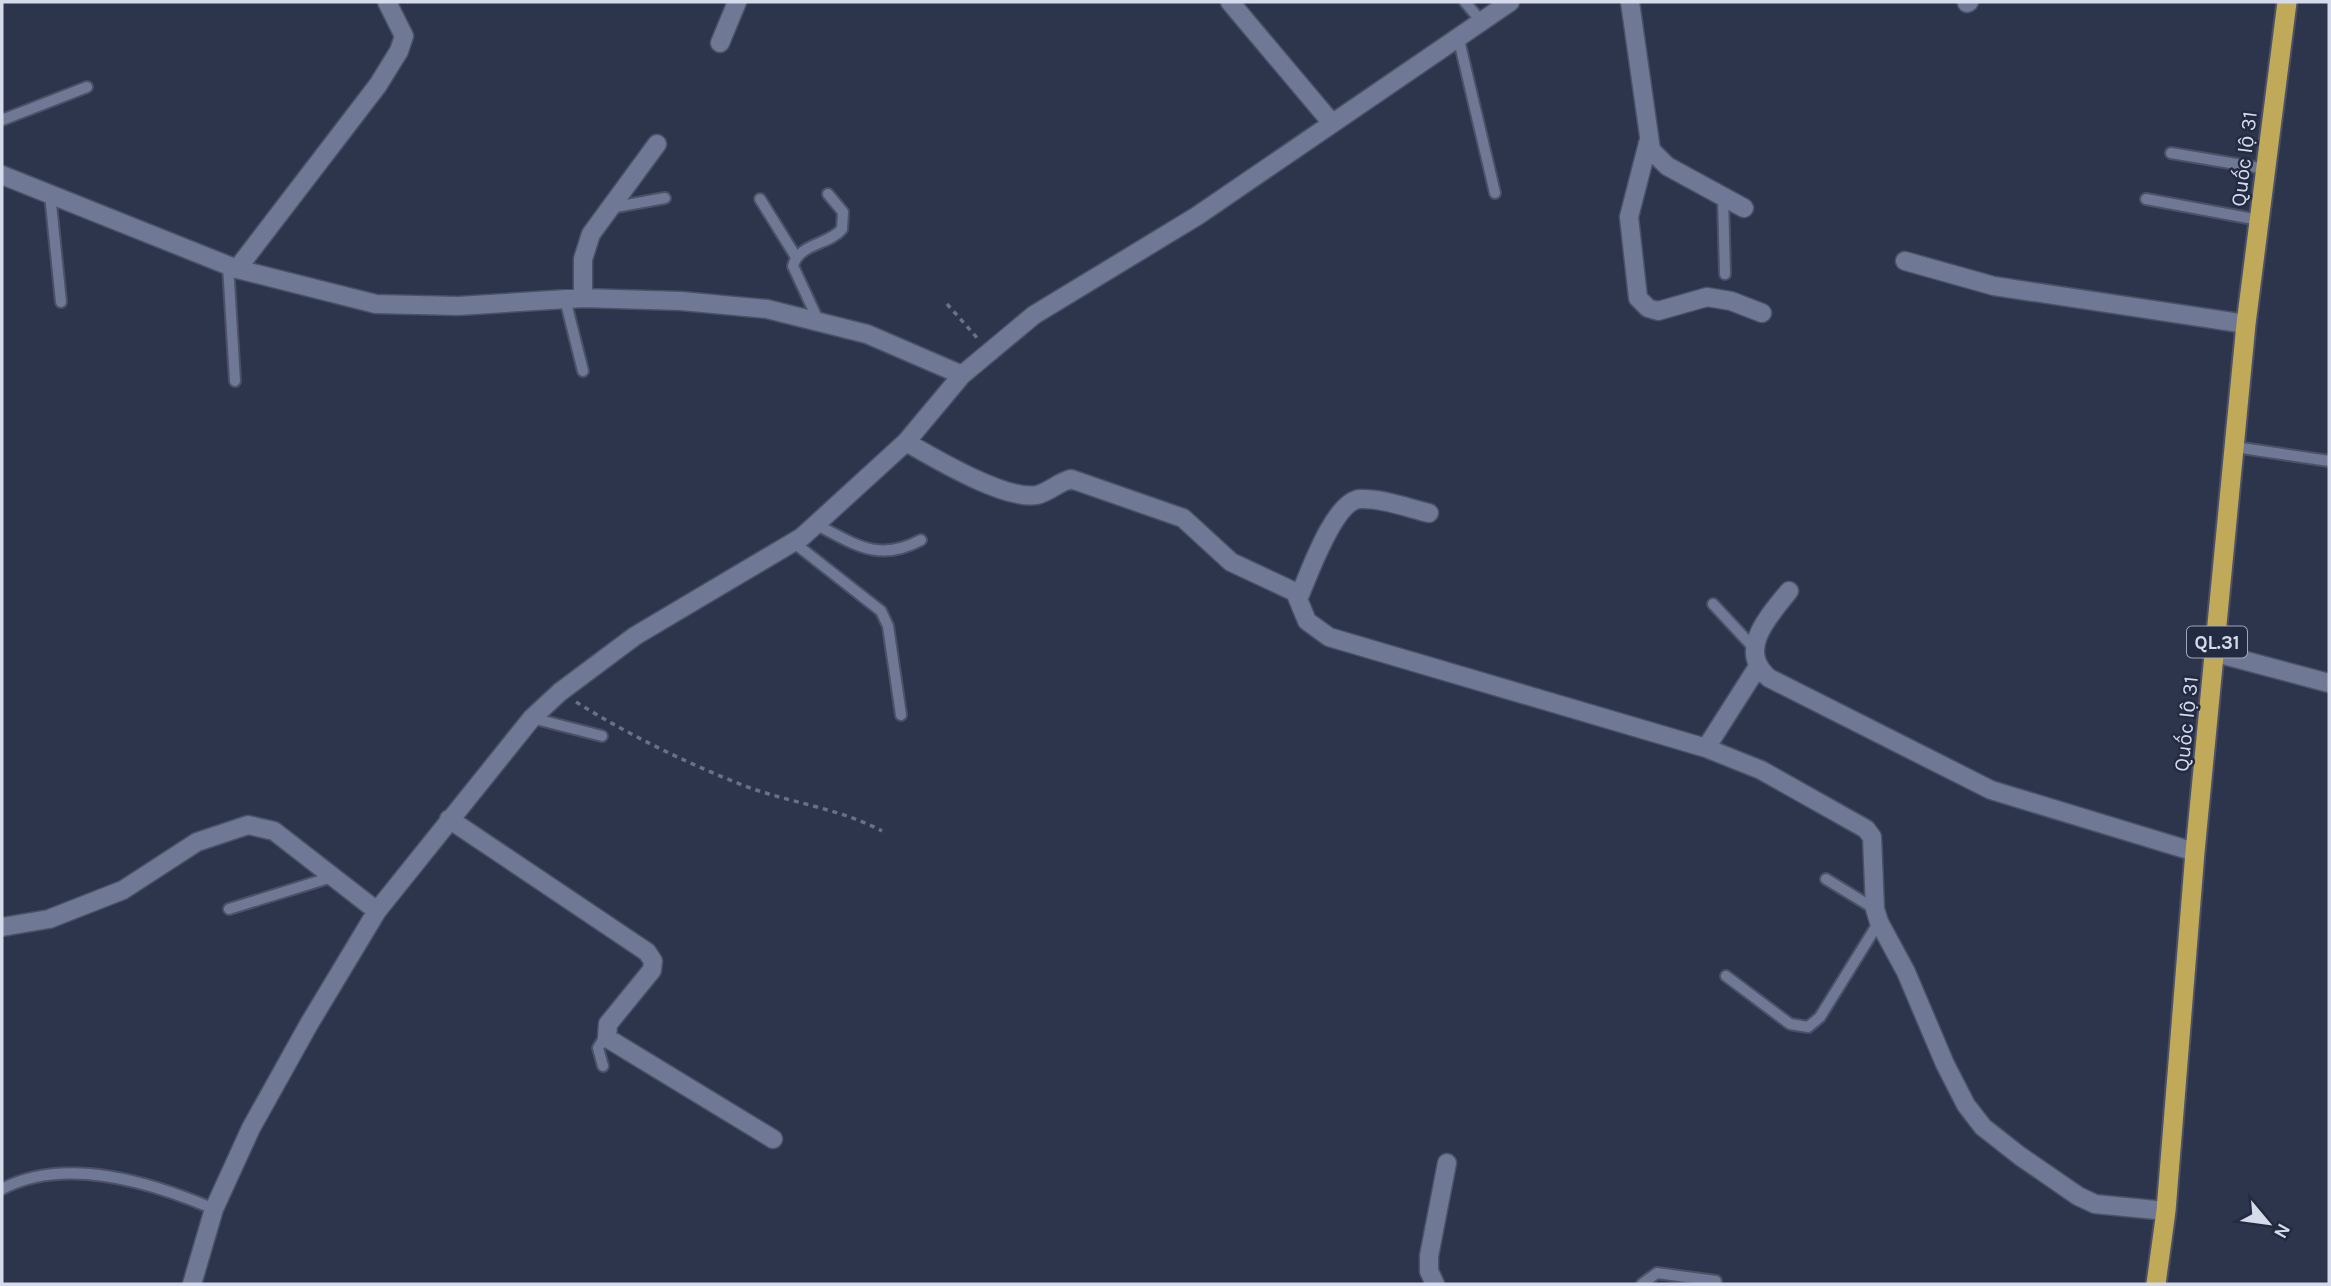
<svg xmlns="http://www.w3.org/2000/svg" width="2331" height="1286" font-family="Karla,sans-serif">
<rect width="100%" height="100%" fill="#2d354d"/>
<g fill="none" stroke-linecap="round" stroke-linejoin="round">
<defs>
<path id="service" d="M1465 2 1481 21
M1458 36 1495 193
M2 120 87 87
M2171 153 2266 169
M50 194 61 302
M1723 197 1725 274
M760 199 796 257
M2146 199 2259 220
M610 208 665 198
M228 265 235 381
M565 299 583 371
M818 320 793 266C799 243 829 245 842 229L843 212 828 194
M2235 447 2329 461
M815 524C855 544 878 563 921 540
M793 542 881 611 888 626 901 715
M1713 604 1754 648
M532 718 602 736
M1826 879 1875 909
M229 909 332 877
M1726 976 1790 1024 1808 1027 1820 1017 1879 922
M603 1066 598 1048 606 1035
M2 1189C66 1155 153 1183 214 1209
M1642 1284 1657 1273 1716 1281"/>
<path id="minor" d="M1230 2 1331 122
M1630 2 1651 150 1667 166 1744 208
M1967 3 1969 2
M720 43 737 2
M1648 143 1629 217 1638 298 1648 308 1658 311 1707 297 1731 301 1762 313
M2 175 237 269 376 304 458 306 583 298 681 301 767 309 867 334 962 375
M1905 261 1994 286 2246 324
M237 269 378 85 399 51 404 36 387 2
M583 298V259L591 234 657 144
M906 442C934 458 1006 501 1037 495 1049 492 1059 482 1071 479L1183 518 1231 562 1295 592 1307 621 1329 637 1706 748 1761 770 1866 829 1872 837 1875 909 1879 922 1906 972 1945 1064 1966 1105 1983 1127 2020 1156 2078 1196 2095 1204 2166 1211
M1789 591C1769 616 1736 650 1769 678L1991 790 2195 852
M1299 597C1309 574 1334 501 1360 499 1381 498 1408 508 1429 513
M2216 653 2329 683
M1706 748 1757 668
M449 819 647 952 653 961 652 970 608 1024 607 1038 773 1139
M2 927 49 919 123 890 197 842 248 825 274 831 377 911
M192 1284 214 1209 251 1128 309 1024 377 911 532 718 560 692 635 636 802 537 906 442 962 375 1034 315 1197 216 1510 2
M1435 1284 1429 1271V1256L1447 1163"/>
<path id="trunk" d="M2156 1284 2166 1211 2195 852 2246 324 2287 2"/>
</defs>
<use href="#service" stroke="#4b5166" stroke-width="14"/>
<use href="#minor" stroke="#4b5166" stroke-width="21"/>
<use href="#trunk" stroke="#4b5166" stroke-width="23"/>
<path stroke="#697186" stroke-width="3.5" stroke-dasharray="5 5" stroke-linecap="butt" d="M947 304 979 340
M576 702C629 735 686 763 745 786 790 803 839 808 882 831"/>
<use href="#service" stroke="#6f7995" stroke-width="10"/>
<use href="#minor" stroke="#6f7995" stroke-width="18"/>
<use href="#trunk" stroke="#c0aa5a" stroke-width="19"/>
</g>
<g text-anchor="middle" stroke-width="5" stroke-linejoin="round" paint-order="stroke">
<rect fill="#232b42" stroke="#a0a6b8" stroke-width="2" x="2187" y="626.5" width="60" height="31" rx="5"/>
<g font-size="19" font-weight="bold" fill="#d5dbea">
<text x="2217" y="649">QL.31</text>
</g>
<g font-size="21" fill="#d5dbea" stroke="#232b42">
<text transform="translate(2244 159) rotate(-83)" y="7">Quốc lộ 31</text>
<text transform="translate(2186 724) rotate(-84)" y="7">Quốc lộ 31</text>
</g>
</g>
<rect width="2331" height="1286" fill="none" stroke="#d5dbea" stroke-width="7"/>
<g transform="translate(2268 1223) rotate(119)" stroke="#232b42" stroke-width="5" paint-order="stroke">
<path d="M0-5L12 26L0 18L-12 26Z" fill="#d5dbea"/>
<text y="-10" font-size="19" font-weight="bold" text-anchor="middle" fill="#d5dbea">N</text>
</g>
</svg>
